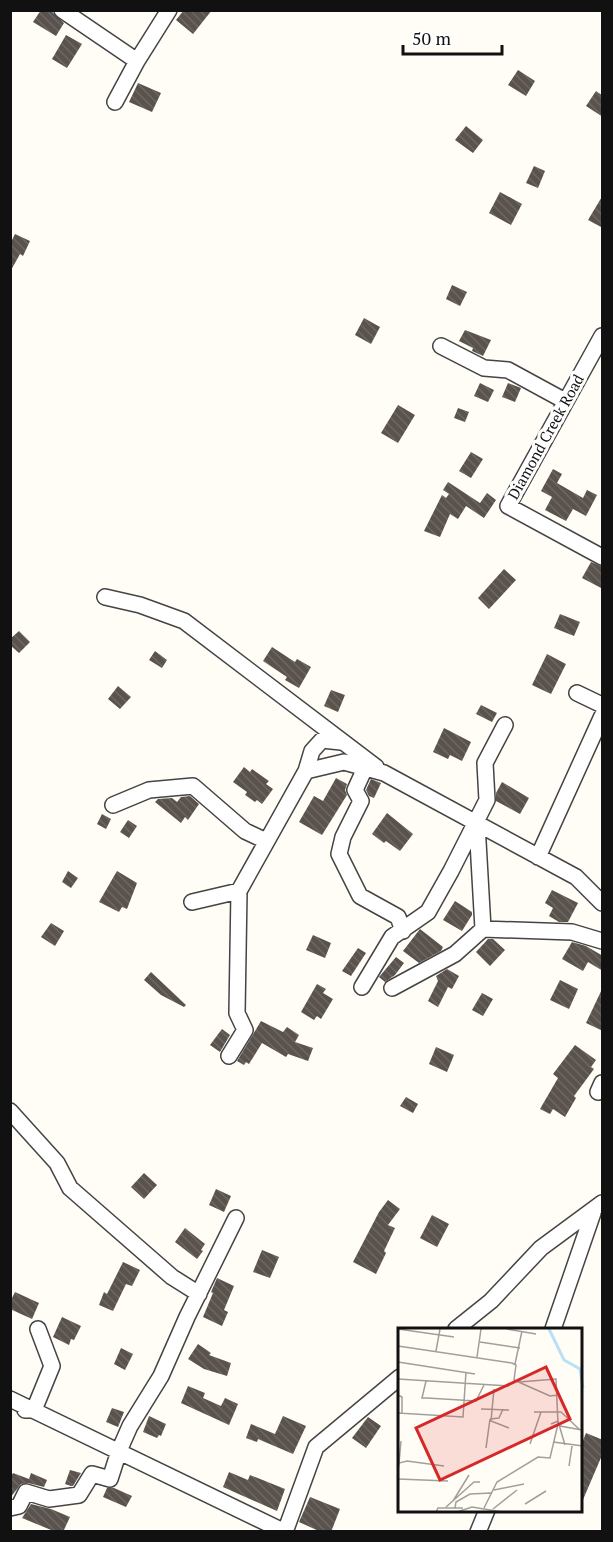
<svg xmlns="http://www.w3.org/2000/svg" width="613" height="1542" font-family="'PT Serif',serif">
<defs>
<pattern id="building-back-hatch" width="6" height="6" patternUnits="userSpaceOnUse" patternTransform="scale(1.5)"><rect width="6" height="6" fill="#5a524d"/><path d="M-1 5l2 2M0 0l6 6M5-1l2 2" fill="none" stroke="#6d6662"/></pattern>
</defs>
<rect width="100%" height="100%" fill="#fffdf5"/>
<path fill="url(#building-back-hatch)" d="M41 10H50L64 23 56 36 33 22Z
M184 10H212L193 34 176 20Z
M66 35 82 44 67 68 52 59Z
M518 70 535 81 526 96 508 85Z
M138 83 161 93 152 112 129 102Z
M596 91 603 96V117L586 106Z
M466 126 483 140 473 153 455 140Z
M534 166 545 171 538 188 526 183Z
M500 192 522 204 511 225 489 213Z
M603 195V228L588 220Z
M15 234 30 241 23 256 20 254 10 272V244Z
M452 285 467 292 460 306 446 299Z
M364 318 380 327 371 344 355 335Z
M465 330 491 340 483 356 472 351 473 348 459 341Z
M480 383 494 390 488 402 474 396Z
M508 383 521 388 515 402 502 397Z
M398 405 415 415 398 443 381 433Z
M458 408 469 412 465 422 454 418Z
M471 452 483 459 471 478 459 471Z
M553 469 562 474 557 483 583 498 587 490 597 495 586 516 573 509 566 521 545 510 552 497 541 491Z
M448 482 480 503 487 493 496 500 484 518 466 506 458 519 450 514 440 537 424 531 442 495 446 498 449 494 443 490Z
M591 562 603 567V589L582 578Z
M504 569 516 580 489 609 478 598Z
M560 614 580 622 574 636 554 628Z
M19 631 30 642 19 653 10 645V639Z
M272 647 295 662 297 659 311 667 299 688 285 680 287 677 263 661Z
M155 651 167 660 162 668 149 660Z
M547 654 566 664 551 694 532 685Z
M118 686 131 697 120 709 108 699Z
M331 690 345 695 338 712 324 706Z
M481 705 497 713 492 722 476 714Z
M444 728 471 742 462 761 450 755 448 759 433 752Z
M244 767 250 772 252 769 269 781 266 784 273 789 262 804 257 800 255 802 245 795 247 792 233 782Z
M336 778 347 784 345 790 347 795 322 835 299 822 314 796 323 801Z
M371 779 381 783 374 798 369 796 366 790Z
M502 782 529 798 520 814 496 801V793Z
M190 796 199 804 188 820 185 817 181 823 155 802 158 799 172 798 177 802 181 797Z
M387 813 413 834 400 851 386 841 384 843 372 834Z
M102 814 111 819 106 829 97 824Z
M128 820 137 826 129 838 120 832Z
M68 871 78 878 71 888 62 882Z
M117 871 137 883 127 909 122 907 119 912 99 902Z
M552 890 578 903 568 922H559L549 916 553 908 545 903Z
M455 901 472 912V915L462 931 443 920Z
M51 923 64 931 55 946 41 937Z
M420 929 443 947 441 951 419 963 403 951Z
M313 935 331 943 325 958 306 950Z
M488 939H493L505 950 490 966 476 952Z
M572 942 586 946 603 956V971L588 962 583 971 562 959Z
M358 948 366 953 351 976 342 971Z
M396 957 404 963 395 975 385 982 379 977Z
M447 969 459 976 452 989 448 987 438 1007 428 1001 438 981 436 976Z
M151 972 186 1005 184 1007 161 995 144 980Z
M560 980 578 989 569 1009 550 1000Z
M317 984 326 989 323 993 333 999 321 1019 317 1016 314 1020 301 1012Z
M603 987V1031L586 1023Z
M482 993 493 999 483 1016 472 1010Z
M261 1021 283 1032 287 1027 299 1035 295 1042 313 1048 308 1061 288 1054 286 1057 262 1043 249 1064 246 1062 244 1065 237 1061Z
M222 1029 230 1035 220 1052 210 1045Z
M575 1045 596 1060 591 1067 594 1069 574 1096 576 1098 565 1117 553 1109 550 1114 540 1109 558 1078 553 1074Z
M436 1047 454 1055 447 1072 429 1064Z
M406 1097 418 1104 413 1113 400 1106Z
M144 1173 157 1185 144 1199 131 1187Z
M216 1189 231 1196 224 1212 209 1205Z
M388 1200 400 1209 388 1225 395 1228 384 1251 386 1253 376 1274 353 1262 379 1212Z
M432 1215 449 1224 437 1247 420 1238Z
M185 1228 205 1244 201 1250 203 1251 197 1259 175 1242Z
M262 1250 279 1257 270 1278 253 1272Z
M123 1262 140 1270 132 1286 126 1284 113 1311 99 1305 104 1292 107 1294Z
M217 1278 234 1286 224 1310 228 1312 222 1326 203 1317 213 1293 211 1292Z
M15 1292 39 1303 32 1319 10 1309V1302Z
M62 1317 81 1326 74 1340 71 1339 69 1345 53 1337Z
M198 1344 211 1353 209 1355 231 1363 227 1376 204 1369 188 1359Z
M121 1348 133 1354 125 1370 114 1364Z
M188 1386 205 1393 203 1398 221 1406 225 1398 238 1404 229 1425 181 1403Z
M112 1408 124 1412 118 1427 106 1422Z
M149 1416 166 1424 161 1436 159 1435 157 1438 143 1432Z
M283 1416 306 1426 293 1454 258 1439 257 1442 246 1438 251 1424 275 1434Z
M368 1417 381 1426 366 1448 352 1438Z
M586 1433 603 1440V1453L582 1502V1443Z
M70 1470 81 1473 73 1486H71L65 1484Z
M229 1472 248 1480 250 1475 285 1489 277 1511 223 1487Z
M13 1473 29 1479 31 1473 47 1480 44 1487 28 1483 21 1484 10 1498V1478Z
M107 1488H114L132 1496 126 1507 103 1497Z
M310 1497 340 1509 331 1532H321L299 1522Z
M31 1504 51 1509 70 1517 63 1532H56L22 1518Z"/>
<g fill="none" stroke-linecap="round" stroke-linejoin="round">
<defs>
<path id="street" d="M62 10 137 61
M115 102 137 61 169 10
M602 336 508 506 602 557
M441 346 484 368 508 370 565 401
M105 597 140 605 184 621 376 767
M577 693 602 705
M365 768 355 790 361 801 343 837 339 854 360 896 398 917 403 931
M306 771 312 751 322 740 341 742
M113 805 149 790 193 786 245 831 266 841
M538 857 602 716
M192 902 239 891 306 771 344 762 384 773 576 877 602 903
M483 929 572 932 602 941
M362 987 392 937 428 912 451 871 487 800 485 763 505 725
M392 988 455 954 483 929 477 824
M229 1056 245 1030 237 1013 239 891
M598 1092 602 1083
M10 1111 57 1163 70 1188 172 1277 199 1294
M456 1329 491 1301 541 1248 602 1203
M553 1329 594 1210
M10 1399 285 1532
M25 1410H34L52 1366 38 1329
M10 1508 19 1506 26 1492 49 1499 79 1495 92 1474 110 1479 119 1451 130 1426 161 1376 187 1317 236 1218
M285 1532 316 1447 400 1377
M478 1532 487 1510"/>
</defs>
<use href="#street" stroke="#444" stroke-width="18"/>
<use href="#street" stroke="#fff" stroke-width="15"/>
</g>
<g text-anchor="middle" stroke-width="6" stroke-linejoin="round" paint-order="stroke">
<g font-size="15" fill="#111" stroke="#fff">
<text transform="translate(546 437) rotate(-61)" y="5">Diamond Creek Road</text>
</g>
</g>
<g transform="translate(398 1328)">
<rect width="184" height="184" fill="#fffdf5"/>
<path fill="none" stroke="#b9e0f7" stroke-width="3" d="M151 1 166 32 182 41 185 60"/>
<path fill="none" stroke="#a09f9a" stroke-width="1.5" d="M0 1 56 9M109 1 138 6M82 14 122 20M0 18 114 35 118 37 116 52 152 68 160 67M38 23 42 1M79 29 83 1M0 34 77 46M117 36 124 3M0 51 111 58M28 53 24 70H29L78 73 86 57M96 61 93 93 111 100M0 67 4 69V86M83 81 111 82M136 84H163L182 102M0 85 65 89 68 44M92 91 101 90 105 81M153 96 160 93 167 117M162 98 184 102M155 114 185 118M132 116 143 84M88 120 92 91M1 135 3 113M171 138 174 118M0 143 1 135 9 133 46 138M0 151 50 153M96 162 126 156M55 173 71 147M127 176 148 163M48 179 76 154H82M57 180 58 174 72 166 93 165M86 180 99 154 140 129 152 130 160 96 158 51 121 54M95 181 119 162M38 184 40 180H65M59 184 74 179 104 184"/>
<path fill="#d62828" fill-opacity="0.15" stroke="#d62828" stroke-width="3" d="M148 39 172 91 42 152 18 100Z"/>
<rect width="184" height="184" fill="none" stroke="#111" stroke-width="3"/>
</g>
<rect width="613" height="1542" fill="none" stroke="#111111" stroke-width="24"/>
<path d="M403 45v9h99v-9" fill="none" stroke="#111111" stroke-width="3"/>
<text x="412" y="45" font-size="18" fill="#111111" stroke="#ffffff" stroke-width="4.5" paint-order="stroke">50 m</text>
</svg>
